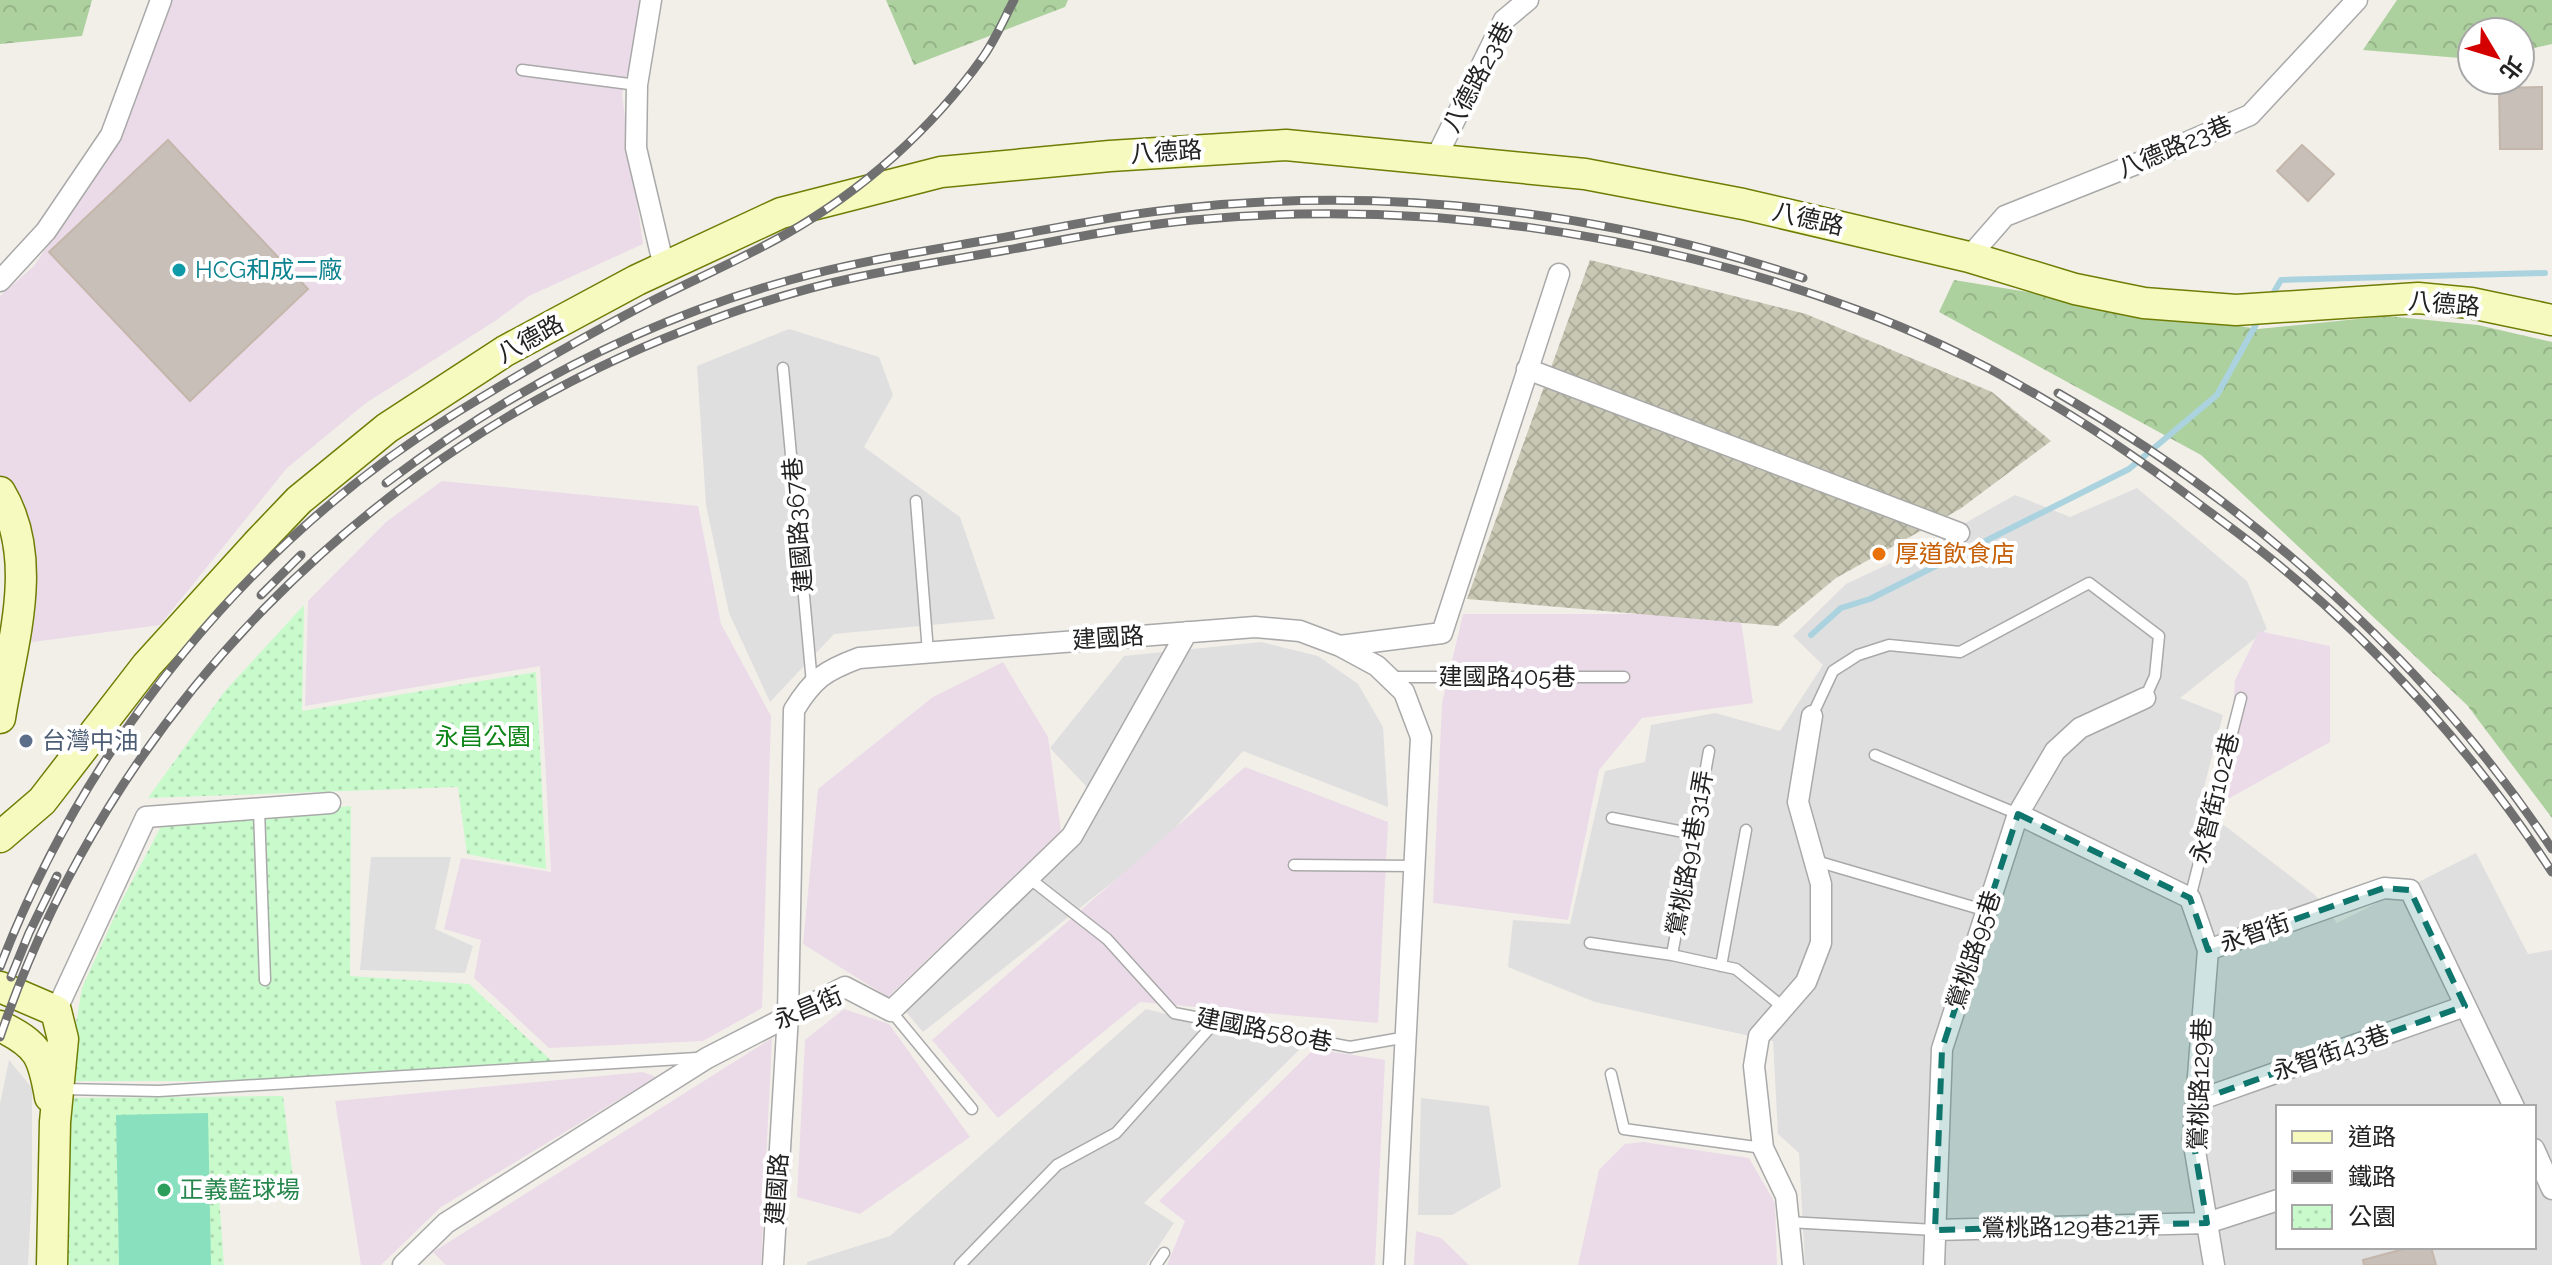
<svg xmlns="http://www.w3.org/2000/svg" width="2552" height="1265" font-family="Raleway,'Noto Sans TC',sans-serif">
<defs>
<pattern id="construction-cross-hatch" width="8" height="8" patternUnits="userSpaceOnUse" patternTransform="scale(2)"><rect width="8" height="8" fill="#c7c7b4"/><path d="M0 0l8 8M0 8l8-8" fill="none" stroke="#abab9a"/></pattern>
<pattern id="forest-crowns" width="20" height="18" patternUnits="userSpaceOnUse" patternTransform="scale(2)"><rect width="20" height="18" fill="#add19e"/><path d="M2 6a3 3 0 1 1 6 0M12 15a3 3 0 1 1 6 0" fill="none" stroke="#95b388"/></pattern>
<pattern id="park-dots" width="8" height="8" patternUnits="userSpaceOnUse" patternTransform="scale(2)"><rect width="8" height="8" fill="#c8facc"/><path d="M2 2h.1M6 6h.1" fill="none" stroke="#acd6af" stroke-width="1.8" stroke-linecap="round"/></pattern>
</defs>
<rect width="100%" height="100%" fill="#f2efe9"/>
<path fill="#e0dfdf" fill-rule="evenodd" d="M789 329 879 357 893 395 864 447 960 517 995 619 834 634 770 702 729 613 706 505 697 366Z
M2137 488 2247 581 2267 629 2180 698 2223 715 2199 806 2315 895 2337 923 2476 853 2528 954 2552 950V1265H1805L1799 1153 1778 1134 1773 1041 1595 1002 1508 967 1513 920 1570 924 1605 771 1645 762 1651 725 1715 713 1780 731 1823 665 1793 636 1846 584 1912 553 2015 495 2070 517ZM2278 1107H2534V1247H2278Z
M1261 642 1318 656 1358 684 1383 727 1388 807 1243 751 1162 843 923 1032 906 1012 1076 843 1101 802 1050 748 1124 656Z
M371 857H451L435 929 473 946 465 973 360 970Z
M1146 1009 1301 1048 1144 1203 1174 1223 1146 1265H807V1262L890 1236Z
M9 1060 32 1088V1190L28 1265H0V1104Z
M1421 1098 1489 1106 1501 1187 1452 1215H1418Z"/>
<path fill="#ebdbe8" d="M167 0H645L622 95 643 244 529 296 495 321 366 403 287 468 160 625 25 643 19 511 0 476V296L34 266 86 188Z
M442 481 698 506 721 624 771 716 762 1008 703 1041 549 1048 474 978 481 940 444 929 461 858 551 872 540 666 305 706 308 601 386 522Z
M1463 614H1740L1753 703 1642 718 1599 770 1568 920 1433 903 1442 703Z
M2259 631 2330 646V742L2228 799 2235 680Z
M1003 662 1048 737 1061 831 888 997 803 944 818 789 933 697Z
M1245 767 1388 822 1378 1023 1140 1002 998 1118 932 1040Z
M844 1009 889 1024 970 1137 860 1214 797 1197 805 1040Z
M772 1038 761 1265H446L433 1252Z
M1314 1049 1385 1060 1375 1265H1167L1185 1221 1159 1201Z
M643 1072 656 1077 441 1207 381 1265H361L335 1101Z
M1643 1142 1749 1158 1775 1203 1777 1265H1578L1599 1170 1625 1144Z
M1416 1231 1441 1238 1469 1265H1414Z"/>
<path fill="url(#construction-cross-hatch)" d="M1590 260 1806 314 1992 392 2051 441 1960 509 1836 578 1778 626 1467 599Z"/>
<path fill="url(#forest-crowns)" d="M0 0H92L82 36 0 44Z
M886 0H1068L1065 7 914 65Z
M2397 0H2552V44L2520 51V32H2472V59L2363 50Z
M1954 280 2258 329 2387 316 2478 325 2552 342V818L2467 705 2201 455 1939 312Z"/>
<path fill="url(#park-dots)" d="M304 605 302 711 536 672 546 869 467 854 458 787 148 798 225 691Z
M351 806 350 976 469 984 555 1064 223 1081H66L82 988 122 900 164 821Z
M283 1096 294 1186 219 1196 224 1265H64L70 1098Z"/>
<path fill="#88e0be" d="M208 1113 211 1265H119L116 1115Z"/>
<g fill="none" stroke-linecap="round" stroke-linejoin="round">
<path stroke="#aad3df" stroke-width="6" d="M2271 297 2281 280 2545 273
M1811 635 1841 608 1870 599 2129 469 2217 395 2259 319"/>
</g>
<path fill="#c7bfb8" stroke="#c4b6ab" stroke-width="2" d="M2542 87V149H2500L2499 88Z
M168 140 308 289 190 401 49 252Z
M2302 145 2334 174 2308 201 2277 171Z
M2411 1247H2431L2436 1265H2364L2363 1260Z"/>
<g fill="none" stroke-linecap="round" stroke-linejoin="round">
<defs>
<path id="lane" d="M522 70 637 85
M783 368 812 683
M916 501 928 652
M1390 677H1624
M1812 716 1833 671 1858 655 1889 645 1960 652 2089 583 2159 636 2155 676 2145 698
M1709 751 1672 955 1736 969 1784 1008
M1875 755 2018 814
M259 810 265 980
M1612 818 1694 834
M1816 861 1987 911
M1294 865 1415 866
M1029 878 1107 939 1174 1013 1350 1047 1407 1037
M2190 898 2241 698
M1590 943 1672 955
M1721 966 1746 830
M891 1011 972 1109
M1611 1074 1624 1129 1763 1148
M62 1089 159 1091 697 1058
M1788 1222 1935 1230
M960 1265 1057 1165 1116 1133 1216 1021
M1156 1265 1164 1253"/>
<path id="street" d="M651 0 637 85 636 148 664 267
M1435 160 1504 20 1528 0
M1969 257 2005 216 2146 160 2250 115 2357 0
M0 281 46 231 111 135 161 0
M1527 369 1959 533
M1340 646 1442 633 1559 274
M2018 814 2190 898 2208 950 2384 888 2410 890 2514 1107
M2208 950 2193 1139 2214 1265
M56 1011 146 817 330 803
M2196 1101 2465 1006
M2534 1149 2552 1189
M1935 1230 2207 1223 2278 1200
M403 1265 446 1223 707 1058 845 987 891 1011 1072 836 1187 632
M773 1265 788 1015 794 710C813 679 824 671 859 658L1255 627 1300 631 1340 646 1377 666 1404 692 1421 737 1394 1265
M1793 1265 1786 1196 1763 1148 1754 1066 1759 1036 1806 982 1821 943V884L1798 802 1812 716
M1934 1265 1942 1049 2018 814 2055 751 2080 728 2145 698"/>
<path id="secondary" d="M0 492C41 560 11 646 0 718
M0 837 42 801 147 665 257 544 299 500 387 428 505 351 637 280 781 213 941 172 1110 156 1286 145 1585 174 1743 204 1969 257 2075 289 2144 303 2236 310 2418 298 2471 303 2552 320
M0 987 56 1011 63 1039 55 1122 52 1265
M0 1026C39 1045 43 1056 50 1097"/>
</defs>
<use href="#lane" stroke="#a9a9a9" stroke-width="13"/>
<use href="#street" stroke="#a9a9a9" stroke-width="23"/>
<use href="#secondary" stroke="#707d05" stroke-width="33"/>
<use href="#lane" stroke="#fff" stroke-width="10"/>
<use href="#street" stroke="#fff" stroke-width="20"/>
<use href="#secondary" stroke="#f7fabf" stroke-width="30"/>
<defs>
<path id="rail" d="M2058 393C2253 505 2427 661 2552 849
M386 483C508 391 642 321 790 280 857 261 926 251 994 239 1058 228 1121 214 1186 208 1393 186 1605 212 1803 278
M261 595 301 555
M0 967C86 743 251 539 456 413 519 374 585 336 650 302 695 279 742 259 786 234 862 191 932 129 983 57 995 40 1004 19 1014 0
M11 977 29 933 57 876
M0 1037C110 712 369 452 688 329 741 308 797 290 853 278 903 267 956 259 1007 250 1069 239 1130 226 1193 220 1416 199 1645 231 1855 309 1979 354 2090 422 2195 501 2220 520 2246 538 2270 558 2379 646 2476 755 2552 872"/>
</defs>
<use href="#rail" stroke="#707070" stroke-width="9"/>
<use href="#rail" stroke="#fff" stroke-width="6" stroke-dasharray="18" stroke-linecap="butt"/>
</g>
<path fill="#0f766e" fill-opacity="0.2" stroke="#0f766e" stroke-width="6" stroke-dasharray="16 10" stroke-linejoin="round" d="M2018 814 2190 898 2208 950 2384 888 2410 890 2465 1006 2196 1101 2193 1139 2207 1223 1935 1230 1942 1049Z"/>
<circle fill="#0f9aa8" stroke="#fff" stroke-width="3" cx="179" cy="270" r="8"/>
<circle fill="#e8710a" stroke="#fff" stroke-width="3" cx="1879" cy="554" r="8"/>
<circle fill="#5c6f8a" stroke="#fff" stroke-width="3" cx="26" cy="741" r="8"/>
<circle fill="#2e9e5b" stroke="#fff" stroke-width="3" cx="164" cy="1190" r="8"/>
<g text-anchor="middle" stroke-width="8" stroke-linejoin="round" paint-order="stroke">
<g font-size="24" fill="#222" stroke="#fff">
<text transform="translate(1478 77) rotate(-62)" y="8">八德路23巷</text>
<text transform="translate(2175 147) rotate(-23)" y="8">八德路23巷</text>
<text transform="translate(1166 152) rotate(-4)" y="8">八德路</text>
<text transform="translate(1808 219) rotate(13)" y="8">八德路</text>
<text transform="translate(2444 304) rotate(5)" y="8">八德路</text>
<text transform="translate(530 339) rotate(-29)" y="8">八德路</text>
<text transform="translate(798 525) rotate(-95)" y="8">建國路367巷</text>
<text transform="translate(1108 638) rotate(-4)" y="8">建國路</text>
<text x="1507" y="685">建國路405巷</text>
<text transform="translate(2215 798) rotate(-76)" y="8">永智街102巷</text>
<text transform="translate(1690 853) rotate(-80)" y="8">鶯桃路91巷31弄</text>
<text transform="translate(2255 933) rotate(-19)" y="8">永智街</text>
<text transform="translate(1974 950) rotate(-72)" y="8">鶯桃路95巷</text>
<text transform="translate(808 1008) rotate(-23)" y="8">永昌街</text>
<text transform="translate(1264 1030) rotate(11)" y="8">建國路580巷</text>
<text transform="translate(2331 1053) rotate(-19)" y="8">永智街43巷</text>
<text transform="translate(2200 1084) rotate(-88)" y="8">鶯桃路129巷</text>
<text transform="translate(777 1189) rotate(-86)" y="8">建國路</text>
<text transform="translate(2071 1227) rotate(-1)" y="8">鶯桃路129巷21弄</text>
</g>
<g font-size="24" fill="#0d838f" stroke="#fff" text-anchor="start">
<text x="195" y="278">HCG和成二廠</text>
</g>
<g font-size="24" fill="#c56008" stroke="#fff" text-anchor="start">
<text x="1895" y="562">厚道飲食店</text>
</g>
<g font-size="24" fill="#0c8416" stroke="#fff">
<text x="483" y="745">永昌公園</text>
</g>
<g font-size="24" fill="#4e5e75" stroke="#fff" text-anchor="start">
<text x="42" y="749">台灣中油</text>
</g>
<g font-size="24" fill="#27864d" stroke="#fff" text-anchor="start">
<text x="180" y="1198">正義藍球場</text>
</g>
</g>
<rect x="2276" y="1105" width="260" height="144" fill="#ffffff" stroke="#a7a7a7" stroke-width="2"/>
<rect x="2292" y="1131" width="40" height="12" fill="#f7fabf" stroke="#a7a7a7" stroke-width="2"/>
<text x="2348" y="1145" font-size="24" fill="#222222">道路</text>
<rect x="2292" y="1171" width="40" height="12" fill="#707070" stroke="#a7a7a7" stroke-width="2"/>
<text x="2348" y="1185" font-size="24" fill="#222222">鐵路</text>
<rect x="2292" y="1205" width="40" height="24" fill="url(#park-dots)" stroke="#a7a7a7" stroke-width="2"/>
<text x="2348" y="1225" font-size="24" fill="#222222">公園</text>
<g transform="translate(2496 56) rotate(128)"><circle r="38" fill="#ffffff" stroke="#a7a7a7" stroke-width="2"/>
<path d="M0-6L14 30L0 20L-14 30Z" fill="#d40000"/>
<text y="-12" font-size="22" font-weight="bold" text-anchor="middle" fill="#222222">北</text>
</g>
</svg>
